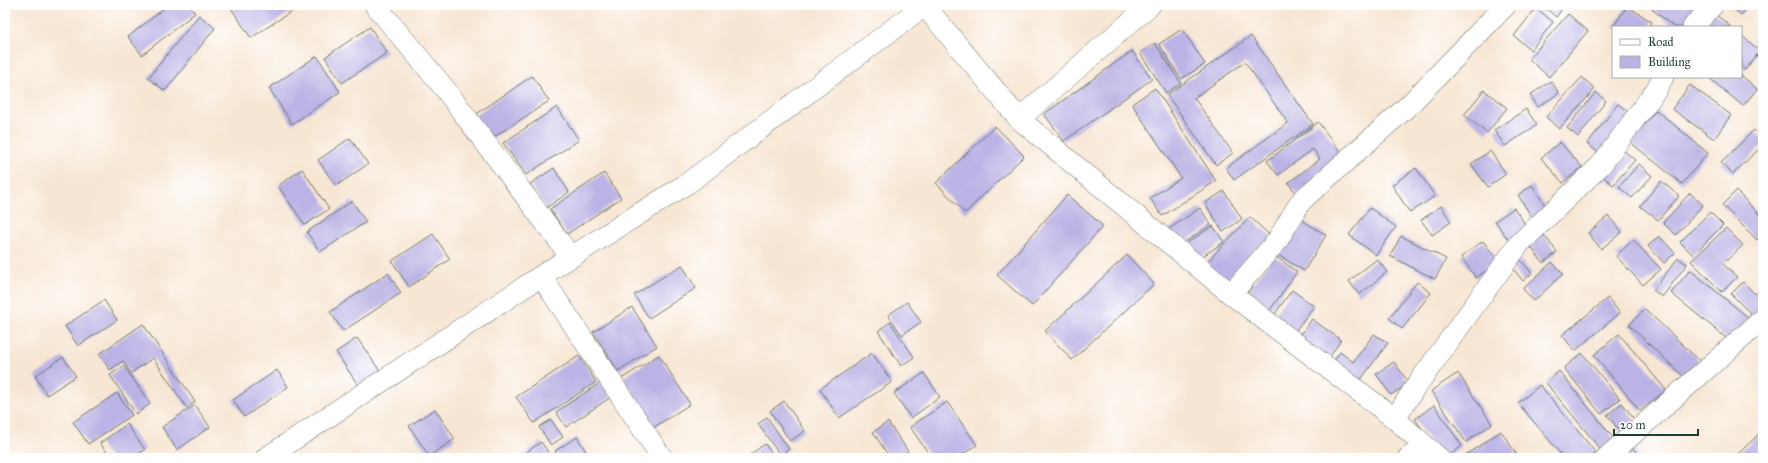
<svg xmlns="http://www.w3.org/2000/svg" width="1768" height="463" font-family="'IM FELL Great Primer',serif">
<rect width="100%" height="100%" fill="#fff"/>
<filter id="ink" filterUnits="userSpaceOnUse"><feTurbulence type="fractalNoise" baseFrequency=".025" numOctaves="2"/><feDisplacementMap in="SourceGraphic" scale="8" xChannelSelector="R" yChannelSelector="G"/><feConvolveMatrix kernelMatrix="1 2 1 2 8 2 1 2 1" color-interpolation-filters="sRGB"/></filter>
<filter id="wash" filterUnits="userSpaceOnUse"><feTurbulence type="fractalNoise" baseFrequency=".012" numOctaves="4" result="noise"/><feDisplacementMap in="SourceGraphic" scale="16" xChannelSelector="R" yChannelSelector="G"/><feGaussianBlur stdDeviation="0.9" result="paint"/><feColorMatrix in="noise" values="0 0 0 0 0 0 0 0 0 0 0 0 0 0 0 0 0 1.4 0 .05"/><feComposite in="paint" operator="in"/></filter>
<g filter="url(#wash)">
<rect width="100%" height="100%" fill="#f7e6d3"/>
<g id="blocks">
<path fill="#bbb3e5" d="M168 5H189L195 13 142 55 128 37Z
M229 5H301L251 38Z
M1542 5H1560L1563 8 1556 17Z
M1656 5H1682L1685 8 1688 5H1707L1688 27H1674L1652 9Z
M1729 5H1750L1741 15Z
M1759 5H1763V13L1757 7Z
M1627 6 1652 22 1649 27H1613Z
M1536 8 1553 22 1531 50 1514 36Z
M1714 13 1731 27H1702Z
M1568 14 1588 31 1549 77 1529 59Z
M199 15 215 28 165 91 148 78Z
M370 27 387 53 342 83 325 57Z
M1182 29 1205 64 1181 79 1159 44Z
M1741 35 1760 51 1745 70 1741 67Z
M1251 36 1313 124 1234 180 1226 168 1288 123 1245 62 1194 98 1233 153 1216 165 1167 95Z
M1155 43 1181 83 1166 93 1140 53Z
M1132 51 1152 79 1064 141 1044 114Z
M317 56 340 92 292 124 269 88Z
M1741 75 1757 89 1743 106 1708 77H1741Z
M532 76 549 101 488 141 472 117Z
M1582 77 1595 89 1559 129 1546 117Z
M1551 81 1559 93 1538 107 1530 95Z
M1690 85 1731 115 1714 139 1672 109Z
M1155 88 1216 181 1162 216 1150 198 1181 178 1132 104Z
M1484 90 1507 108 1487 133 1464 115Z
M1596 92 1606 101 1578 137 1567 128Z
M1618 104 1633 115 1602 155 1587 144Z
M557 107 579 140 526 175 503 143Z
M1526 109 1537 125 1505 146 1494 130Z
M1656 110 1708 153 1682 184 1630 142Z
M1318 122 1345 158 1297 194 1288 183 1320 159 1313 149 1278 175 1267 161Z
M995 126 1024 156 965 213 936 183Z
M1754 130 1763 139V145L1733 174 1721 163Z
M350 138 368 164 336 186 318 160Z
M1560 142 1582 167 1563 183 1541 158Z
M1622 149 1635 160 1613 185 1600 174Z
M1490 151 1506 174 1488 187 1471 164Z
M1639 164 1652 176 1632 198 1619 187Z
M554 168 569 192 546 208 530 184Z
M1416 168 1435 196 1410 213 1392 185Z
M302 169 329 209 305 225 278 186Z
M604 173 621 198 567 234 550 209Z
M1661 181 1679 196 1658 220 1640 206Z
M1532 185 1548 210 1533 219 1518 195Z
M1224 191 1242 219 1223 232 1205 203Z
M1736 191 1763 218V233L1757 240 1722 205Z
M1690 193 1703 205 1676 235 1663 223Z
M1067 195 1103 226 1032 306 997 275Z
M352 201 366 222 320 252 307 232Z
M1441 206 1451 222 1432 235 1421 220Z
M1200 208 1211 225 1171 251 1160 235Z
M1370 208 1396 227 1376 255 1349 235Z
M1514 208 1528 228 1509 241 1495 221Z
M1710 212 1723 225 1693 255 1680 242Z
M1608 216 1622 232 1601 249 1588 233Z
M1250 217 1275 240 1228 289 1204 265Z
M1300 219 1326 235 1304 271 1278 255Z
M1213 226 1224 242 1192 263 1181 247Z
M1726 228 1743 245 1723 264 1737 277 1722 292 1691 261Z
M1541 231 1557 252 1543 263 1527 242Z
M433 234 450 259 409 287 392 261Z
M1401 236 1446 259 1435 279 1390 256Z
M1659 236 1675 253 1664 263 1648 246Z
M1633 240 1661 269 1643 285 1616 256Z
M1483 241 1499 262 1476 278 1461 257Z
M1127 255 1154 284 1072 360 1045 331Z
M1274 255 1297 272 1265 317 1242 301Z
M1519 258 1532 273 1523 281 1510 265Z
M1678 258 1687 264 1662 297 1653 290Z
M1377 259 1387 272 1359 295 1349 281Z
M1552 262 1563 274 1534 301 1523 289Z
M682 265 696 288 649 318 634 295Z
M1690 270 1750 319 1731 342 1671 293Z
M388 273 401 293 343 331 330 312Z
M1417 282 1431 293 1402 329 1389 318Z
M1743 282 1755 294 1763 286V315L1757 320 1731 294Z
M1292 290 1314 306 1293 334 1272 318Z
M1608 298 1620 313 1575 351 1562 335Z
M104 300 117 320 78 346 65 326Z
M907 302 921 322 902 335 888 315Z
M632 307 657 346 618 371 593 332Z
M1645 309 1701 362 1685 378 1629 325Z
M1312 319 1341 340 1327 361 1297 340Z
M890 322 914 357 901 366 878 331Z
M143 324 195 402 187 408 153 358 131 373 123 361 110 370 99 354Z
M1374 334 1388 343 1353 390 1327 371 1340 352 1353 362Z
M1619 334 1666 390 1640 411 1594 355Z
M357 338 382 374 360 388 336 352Z
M872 353 892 382 839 418 820 389Z
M1582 353 1620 399 1601 414 1564 368Z
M659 355 690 404 653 428 621 379Z
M579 356 596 382 534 423 516 397Z
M63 357 76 376 47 395 35 376Z
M1394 362 1409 383 1391 395 1376 374Z
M124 366 150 404 136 414 110 375Z
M277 370 288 387 244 417 233 400Z
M1559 371 1615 440 1602 451 1546 383Z
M924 373 940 397 911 418 894 393Z
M1458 373 1492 424 1466 442 1431 391Z
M601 382 611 397 566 427 556 412Z
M1540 385 1596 453 1590 458H1564L1518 403Z
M117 393 132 415 88 444 73 422Z
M784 401 805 431 790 441 770 411Z
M947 402 977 445 957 458H932L910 427Z
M1622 403 1638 424 1624 436 1607 415Z
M195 405 210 427 177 450 162 427Z
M1434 405 1462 446 1446 458H1442L1415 419Z
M435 409 455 439 429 456 409 426Z
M767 417 789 449 780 455 758 424Z
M551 420 563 437 551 445 539 427Z
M888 422 908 451 897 458H890L873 432Z
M127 424 145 450 132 458H111L100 443Z
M1501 431 1519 458H1461Z
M1760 433 1763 436V458H1734Z
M577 437 590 458H559L555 451Z
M541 442 551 456 548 458H518Z
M765 444 775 458H745Z
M1631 446 1641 458H1617Z"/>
</g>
</g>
<g filter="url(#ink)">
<use href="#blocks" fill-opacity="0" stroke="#6b786c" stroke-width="1"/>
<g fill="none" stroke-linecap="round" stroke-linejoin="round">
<defs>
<path id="minor" d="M375 5 445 89 571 257
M924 5 1019 119 1231 294 1395 419 1439 458
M1693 27 1713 5
M1019 119 1150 5
M541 276 662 458
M1231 294 1277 241 1301 201 1408 106 1506 5
M1395 419 1414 389 1519 244 1601 165 1656 90 1663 77
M266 458 541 276 688 183 925 5
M1408 458 1425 446
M1606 458 1763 319"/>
</defs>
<use href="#minor" stroke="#6b786c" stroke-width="22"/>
<use href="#minor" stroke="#fff" stroke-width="21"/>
</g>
</g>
<rect width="1768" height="463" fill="none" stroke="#fff" stroke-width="20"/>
<rect x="1612" y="26" width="130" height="52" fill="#ffffff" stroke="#a5b1ae"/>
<rect x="1620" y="39" width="20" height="6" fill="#ffffff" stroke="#a5b1ae"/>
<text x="1648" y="46" font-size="12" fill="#1f3d34">Road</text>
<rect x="1620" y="56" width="20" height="12" fill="#bbb3e5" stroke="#a5b1ae"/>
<text x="1648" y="66" font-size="12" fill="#1f3d34">Building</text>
<path d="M1614 429v6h84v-6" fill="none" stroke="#1f3d34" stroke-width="2"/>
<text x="1620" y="429" font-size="12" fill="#1f3d34" stroke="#ffffff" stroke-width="3" paint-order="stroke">20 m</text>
</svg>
